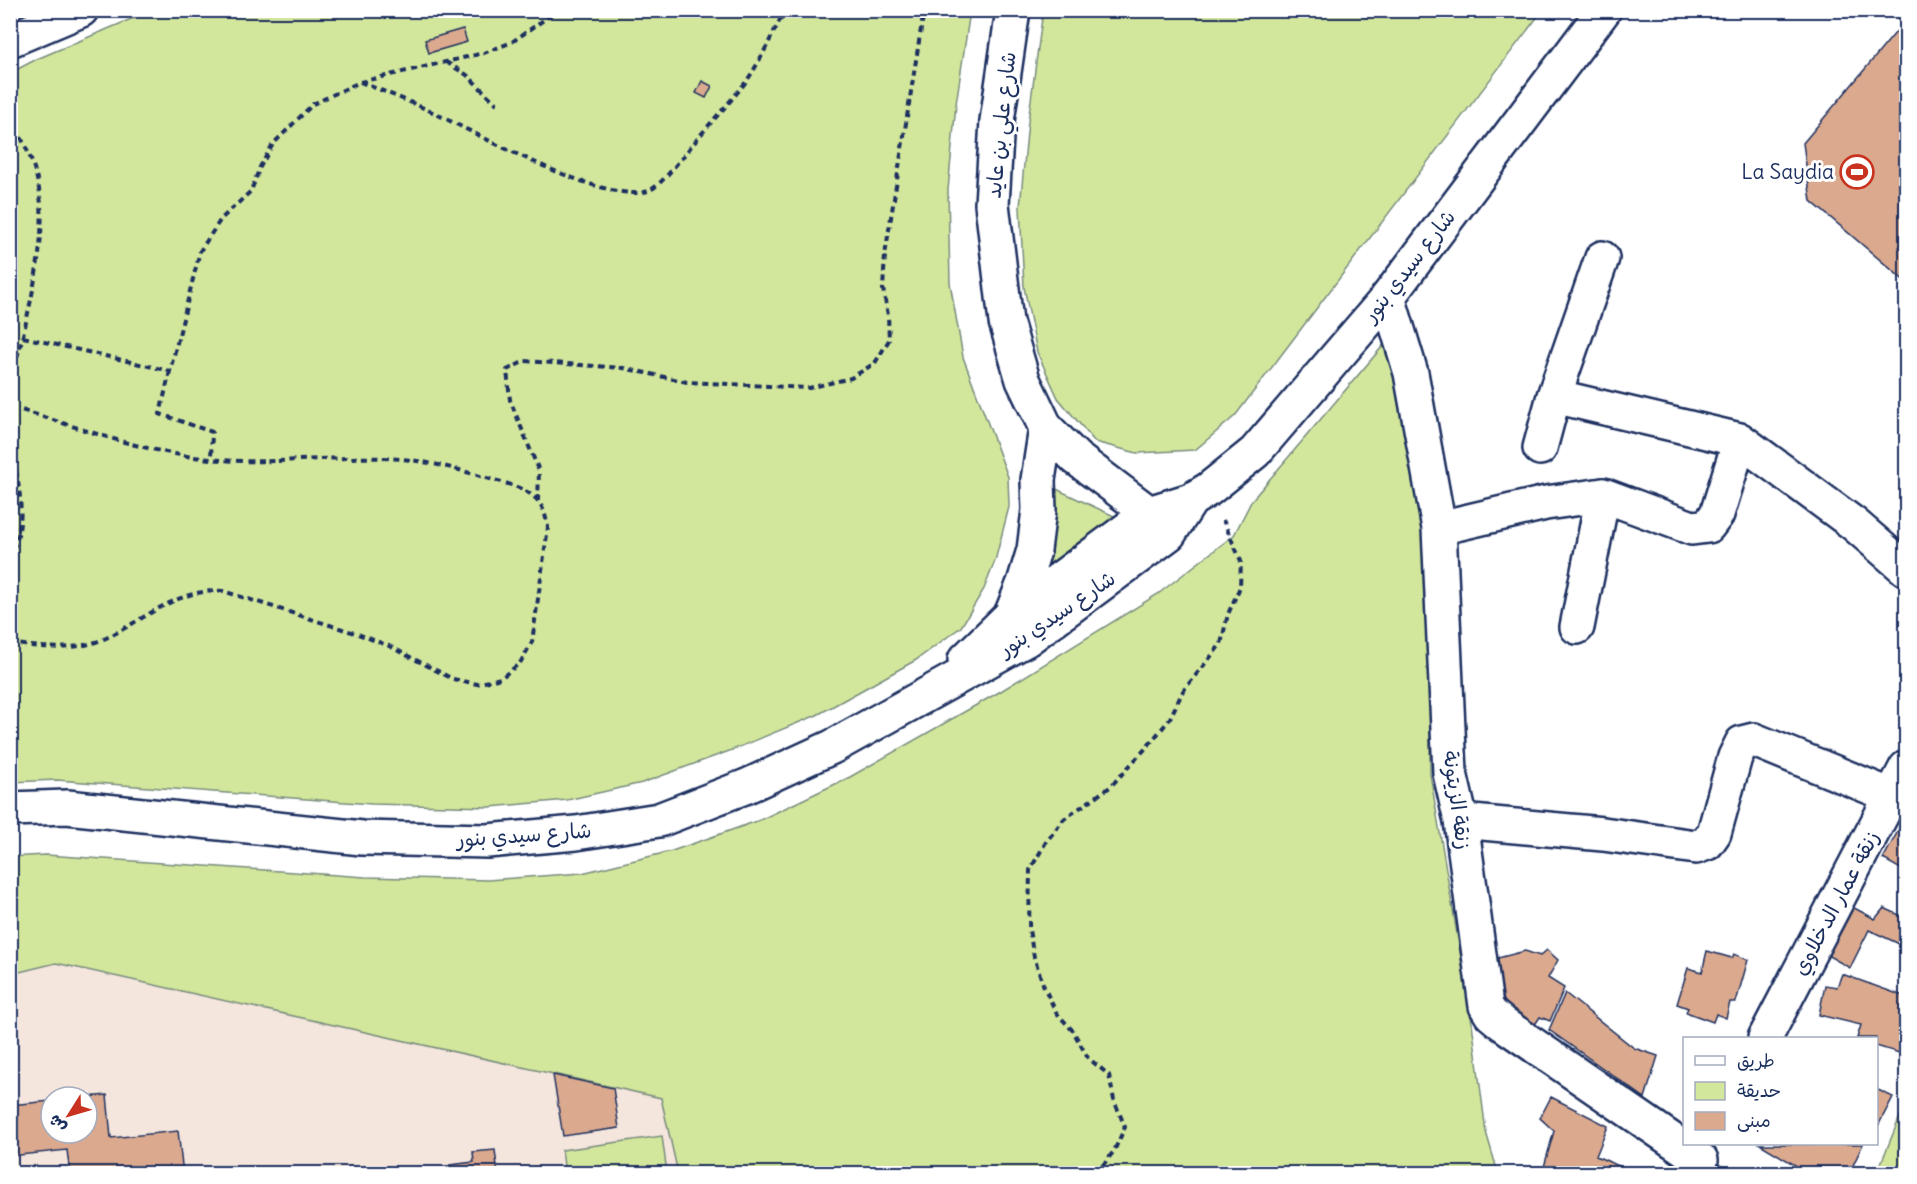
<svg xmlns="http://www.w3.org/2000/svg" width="1917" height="1184" font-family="Delius,'Playpen Sans Arabic',sans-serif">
<rect width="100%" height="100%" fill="#fff"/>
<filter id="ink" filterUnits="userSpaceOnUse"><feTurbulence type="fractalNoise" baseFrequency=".0167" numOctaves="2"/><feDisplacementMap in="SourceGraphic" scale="12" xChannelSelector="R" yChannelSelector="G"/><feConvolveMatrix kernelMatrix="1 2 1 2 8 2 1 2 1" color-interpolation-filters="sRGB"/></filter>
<g filter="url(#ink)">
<path fill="#f4e5dd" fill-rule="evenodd" d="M56 963 661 1098 678 1173H11L10 974ZM51 1097H87V1133H51Z"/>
<path fill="#d3e79c" stroke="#778b7d" stroke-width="1.5" d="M150 11H970L956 104 948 190 950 283 963 357 1008 477 1009 507 995 561 984 589 961 627 916 660 817 715 732 750 642 783 567 800 490 807 372 804 57 780 11 782 10 73 37 59Z
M1043 11V10L1542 11 1235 416 1195 450 1137 453 1095 442 1058 398 1037 352 1024 287 1020 207 1028 122Z
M1388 340 1429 529 1430 774 1472 1023 1486 1132 1498 1173H678L661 1098 56 963 11 974 10 857 46 855 365 877 488 880 582 873 672 851 760 820 850 777 1001 691 1158 594 1234 535 1252 500Z
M1052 487 1118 518 1031 584Z
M1906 1102V1173H1877Z
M662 1136 667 1173H565L562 1150Z"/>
<path fill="#dba98e" stroke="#1b2f5e" stroke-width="1.5" d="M1906 20V282L1811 201 1803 143Z
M463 29 467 42 429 53 425 40Z
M702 81 712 86 706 98 696 93Z
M1906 816V872L1883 859Z
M1841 901 1875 919 1884 908 1906 918V947L1869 930 1850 968 1818 950Z
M1547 950 1558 960 1548 978 1564 988 1550 1021 1540 1017 1530 1032 1498 1000 1490 960 1525 951 1540 956Z
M1707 951 1732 958 1734 954 1748 960 1736 1002H1730L1726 1018 1716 1014 1713 1022 1686 1012 1688 1008 1677 1004 1688 968 1702 972Z
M1842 974 1906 997V1055L1876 1046V1038H1857L1861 1025 1819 1015 1825 985 1837 987Z
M1565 993 1634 1048 1658 1056 1645 1098 1549 1030Z
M553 1075 613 1088 619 1128 563 1136Z
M1876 1089 1893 1097 1876 1130Z
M107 1095 111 1138 178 1131 183 1174H70L67 1150 10 1156V1105L51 1101V1133H87V1097Z
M1551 1097 1608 1126 1596 1156 1621 1167 1618 1174H1542L1554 1131 1540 1118Z
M1760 1144H1863L1849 1174H1810Z
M495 1150 498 1174H451L450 1165 474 1162 473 1152Z
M1706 1157 1735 1174H1697Z"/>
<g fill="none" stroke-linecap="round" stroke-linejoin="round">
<defs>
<path id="street" d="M1388 297 1411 373 1439 528 1450 773 1461 821 1486 1006 1491 1014 1503 1024 1701 1160
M1554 396 1740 440 1854 524 1906 569
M1540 448 1554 396 1602 258
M1439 528 1546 503 1603 495 1692 528 1708 526 1717 514 1740 440
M1577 627 1603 495
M1461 821 1603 834 1696 847 1707 843 1714 833 1735 757 1742 743 1754 740 1892 796
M1765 1038 1906 768"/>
<path id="secondary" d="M1013 10 997 121 992 204 1006 322 1023 380 1046 428 1076 458 1149 513 1163 529
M10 40 81 10
M1011 615 1024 583 1034 550 1039 510 1038 480 1046 428
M965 660 1011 615 1149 513 1191 500 1209 489 1255 452 1388 297 1604 10
M10 809 67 807 362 838 487 841 576 833 659 820 747 786 832 747 1027 639 1169 534 1191 500"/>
</defs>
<use href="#street" stroke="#1b2f5e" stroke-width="38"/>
<use href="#secondary" stroke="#1b2f5e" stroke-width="38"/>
<path stroke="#1b2f5e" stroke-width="4" stroke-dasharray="6 4.5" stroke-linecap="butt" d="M446 62 467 75 497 104
M360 82C383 91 406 100 428 110 467 128 615 212 652 189 664 182 685 153 695 142 712 120 732 101 748 79 762 58 773 33 785 10
M10 119C51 182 45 230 31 300 25 325 21 351 10 375
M23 337 170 371 200 251 221 219 251 191 260 167 273 144 313 104 360 82 484 53 512 42 558 10
M170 371 160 414 212 432 211 459
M10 440C17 478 30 520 10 555
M538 501 539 471 510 400 507 370 525 361 623 368 687 382 809 388 851 378 875 363 889 340 888 315 883 289 885 255 924 10
M10 643C42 648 75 652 106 638 144 620 178 588 223 591L358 634 389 646 453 679 477 684 501 678 520 663 532 642 548 527C546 518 544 508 538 501 527 488 506 483 490 479 461 470 432 462 401 459 338 454 274 466 211 459 145 453 81 428 18 409
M1096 1174 1114 1151 1125 1127 1114 1100 1109 1075 1088 1058 1073 1031 1056 1012 1044 987 1034 957 1029 930 1030 870 1046 842 1064 819 1110 787 1147 747 1169 720 1183 691 1221 644 1228 614 1240 587 1241 561 1223 520"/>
<use href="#street" stroke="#fff" stroke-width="33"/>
<use href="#secondary" stroke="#fff" stroke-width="33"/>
</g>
</g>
<defs>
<symbol id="stadium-ring" viewBox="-11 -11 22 22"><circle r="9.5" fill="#fff" stroke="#c8321e" stroke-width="1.5"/><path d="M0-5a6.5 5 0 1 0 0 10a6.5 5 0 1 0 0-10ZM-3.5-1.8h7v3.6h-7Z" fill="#c8321e"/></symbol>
</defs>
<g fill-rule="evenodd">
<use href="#stadium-ring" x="1838" y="153" width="38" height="38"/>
</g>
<g text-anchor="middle" stroke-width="6" stroke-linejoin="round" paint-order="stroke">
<g font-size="21" fill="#1b2f5e" stroke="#fff">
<text transform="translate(1001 125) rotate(-84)" y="7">شارع علي بن عايد</text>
<text transform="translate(1409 266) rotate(-52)" y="7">شارع سيدي بنور</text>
<text transform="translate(1057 614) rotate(-34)" y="7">شارع سيدي بنور</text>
<text transform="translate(1457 800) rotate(82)" y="7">زنقة الزيتونة</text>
<text transform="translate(524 835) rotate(-4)" y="7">شارع سيدي بنور</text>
<text transform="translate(1836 903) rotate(-62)" y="7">زنقة عمار الدخلاوي</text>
</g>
<g font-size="21" fill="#1b2f5e" stroke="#fff" text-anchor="end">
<text x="1834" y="179">La Saydia</text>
</g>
</g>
<rect width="1917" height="1184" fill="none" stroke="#fff" stroke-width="36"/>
<rect x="18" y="18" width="1881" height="1148" fill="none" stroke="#1b2f5e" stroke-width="2" filter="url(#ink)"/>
<rect x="1683" y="1037" width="195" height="108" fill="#ffffff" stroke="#a4acbf" stroke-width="1.5"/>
<rect x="1695" y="1056" width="30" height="9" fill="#ffffff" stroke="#a4acbf" stroke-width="1.5"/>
<text x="1737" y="1067" font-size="18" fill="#1b2f5e">طريق</text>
<rect x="1695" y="1082" width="30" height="18" fill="#d3e79c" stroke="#a4acbf" stroke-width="1.5"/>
<text x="1737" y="1097" font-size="18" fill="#1b2f5e">حديقة</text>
<rect x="1695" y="1112" width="30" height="18" fill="#dba98e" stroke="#a4acbf" stroke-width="1.5"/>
<text x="1737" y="1127" font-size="18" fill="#1b2f5e">مبنى</text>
<g transform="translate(69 1115) rotate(233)"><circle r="28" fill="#ffffff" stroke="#a4acbf" stroke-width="1.5"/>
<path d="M0-4.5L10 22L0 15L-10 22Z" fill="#c8321e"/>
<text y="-9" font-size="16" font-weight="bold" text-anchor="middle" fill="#1b2f5e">ش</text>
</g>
</svg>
